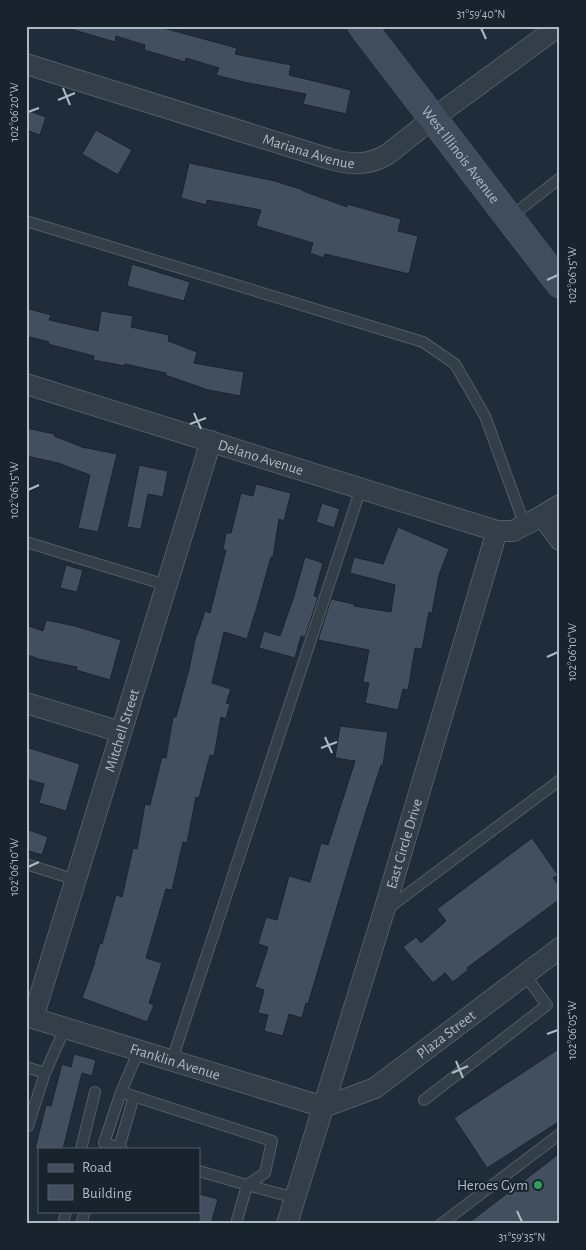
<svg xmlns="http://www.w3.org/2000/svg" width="586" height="1250" font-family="'Alegreya Sans',sans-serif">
<rect width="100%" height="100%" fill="#202c39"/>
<path fill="#414f5e" stroke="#1b2530" d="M75 26H156L237 48 235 54 291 65 289 75 351 90 346 114 303 104 306 94 243 82 216 75 219 68 186 58 185 62 144 50 145 45 116 36 115 42 74 30Z
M26 110 46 117 40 135 26 130Z
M96 130 132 150 118 175 82 154Z
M189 163 275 181 303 190V191L347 207V204L401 219 398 231 418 236 409 274 325 254 324 258 310 253 313 243 256 226 261 210 207 200 206 205 181 198Z
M132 264 190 282 184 301 127 286Z
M26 308 51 315 49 320 98 331 101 311 133 316 131 327 169 335 168 341 197 352 194 363 244 372 240 396 208 390 165 375 166 373 125 364V366L93 360 94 356 48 344 49 342 26 336Z
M26 428 55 434 54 436 82 447 117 454 98 532 78 528 90 475 58 463 26 456Z
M139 465 168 471 163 497 148 494 141 529 127 527Z
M256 484 291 493 284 521 279 519 273 557H271L259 600 247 639 224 632 212 683 231 689 226 703 230 704 226 719 221 717 214 756 210 755 199 798 196 797 187 843 183 842 172 890 166 889 146 958 162 963 149 1003 154 1005 147 1022 82 998 95 962H94L100 943 102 944 116 895 122 897 133 848 137 849 145 804 150 805 162 757 166 758 173 717H176L189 669 196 635H197L205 611 210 613 226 550H223L226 533H231L241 493 253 496Z
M322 503 340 509 334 528 316 522Z
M398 527 449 549 439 575 432 613 429 612 422 649 415 648 408 690 403 689 398 710 365 703 369 683 363 682 369 650 318 640 331 599 354 604V606L391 612 395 585 350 573 354 557 383 564Z
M305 557 323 563 314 596 318 597 305 637 301 636 295 658 259 648 264 631 280 636 294 596Z
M66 565 83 570 77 592 60 588Z
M46 620 75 626 121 640 110 680 76 670 77 667 38 659 26 654V625L43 631Z
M340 726 388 732 383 765H381L357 840 308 1004 306 1003 302 1018 289 1014 283 1036 264 1031 268 1015 258 1013 264 990 255 987 268 947 258 944 266 917 277 920 289 876 310 882 321 843 328 845 355 761 335 758Z
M26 747 80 764 66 811 39 803 44 784 26 779Z
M26 829 48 837 42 855 26 850Z
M532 838 558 875 553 878 560 887V899L467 968 468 970 453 982 445 973 433 983 403 947 416 937 421 943 446 921 437 909Z
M560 1048V1121L487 1168 454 1118Z
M74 1054 96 1060 92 1076 82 1073 63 1149H35L46 1105 51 1106 62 1064 71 1067Z
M560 1153V1224H467Z
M199 1194 218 1199 211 1224H199Z"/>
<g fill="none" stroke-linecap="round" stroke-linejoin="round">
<defs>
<path id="service" d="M509 218 560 178
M26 221 423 342 455 364 485 416 525 526
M26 542 166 585
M26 864 76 880
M386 910 560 780
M172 1060 361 488
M26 1067 45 1073
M121 1092 272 1141 265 1173 247 1185
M424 1100 547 1005 525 975
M26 1125 28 1126 45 1073 65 1028
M119 1148 134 1096
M81 1149 95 1092
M122 1149 104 1143 121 1092 139 1050
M199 1171 247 1185 236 1224
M247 1185 295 1198
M63 1224 66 1211
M81 1224 85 1211
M441 1224 560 1134"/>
<g id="minor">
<path id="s1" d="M26 64 330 159C352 165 368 166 388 154L432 119 559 26"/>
<path id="s2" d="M26 384 497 531"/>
<path d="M542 516 560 540"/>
<path d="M26 703 121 732"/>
<path id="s3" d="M26 1016 324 1107 375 1088 560 948"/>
<path id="s4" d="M33 1018 211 441"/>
<path id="s5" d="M287 1224 384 911 497 531H513L542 516 560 505"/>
</g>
<g id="secondary">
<path id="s6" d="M362 26 560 284"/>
</g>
</defs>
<use href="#service" stroke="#515c67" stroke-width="12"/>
<use href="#minor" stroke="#515c67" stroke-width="22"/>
<use href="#secondary" stroke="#515c67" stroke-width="29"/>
<use href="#service" stroke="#343e49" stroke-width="10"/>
<use href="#minor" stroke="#343e49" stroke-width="20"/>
<use href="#secondary" stroke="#414d5d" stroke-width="28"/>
</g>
<path fill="none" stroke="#aeb9c6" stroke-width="2" d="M481 28 486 39M63 88 70 105M58 100 75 93M28 112 39 108M547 280 558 275M194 413 201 429M190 424 206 418M28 490 39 485M547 657 558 652M325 737 332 753M321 748 337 742M28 867 39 862M547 1034 558 1030M456 1061 463 1078M452 1073 468 1066M517 1211 522 1222"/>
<circle fill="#2e9e5b" stroke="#19232e" stroke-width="2" cx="538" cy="1185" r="5"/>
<g text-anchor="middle" stroke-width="4" stroke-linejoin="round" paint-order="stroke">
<g font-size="15" fill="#aeb9c6" stroke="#19232e">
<text dy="5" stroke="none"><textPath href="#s1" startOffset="296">Mariana Avenue</textPath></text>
<text dy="5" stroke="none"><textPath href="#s6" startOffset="162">West Illinois Avenue</textPath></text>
<text dy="5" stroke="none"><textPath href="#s2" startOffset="246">Delano Avenue</textPath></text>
<text dy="5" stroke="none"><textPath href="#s4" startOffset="301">Mitchell Street</textPath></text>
<text dy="5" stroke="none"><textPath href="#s5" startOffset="398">East Circle Drive</textPath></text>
<text dy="5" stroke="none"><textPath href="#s3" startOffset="455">Plaza Street</textPath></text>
<text dy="5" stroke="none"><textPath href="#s3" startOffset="156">Franklin Avenue</textPath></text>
</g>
<g font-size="15" fill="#aeb9c6" stroke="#19232e" text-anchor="end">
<text x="528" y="1190">Heroes Gym</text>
</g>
</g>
<rect width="586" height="1250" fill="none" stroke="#19232e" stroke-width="55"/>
<rect x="38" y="1148" width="162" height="65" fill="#19232e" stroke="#555f6b"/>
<rect x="48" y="1164" width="25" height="8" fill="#414d5d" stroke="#555f6b"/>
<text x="82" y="1172" font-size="15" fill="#aeb9c6">Road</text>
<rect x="48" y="1185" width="25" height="15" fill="#414f5e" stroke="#555f6b"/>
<text x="82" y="1198" font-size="15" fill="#aeb9c6">Building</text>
<rect x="28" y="28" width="530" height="1194" fill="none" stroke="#aeb9c6" stroke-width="2"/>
<g font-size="12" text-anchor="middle" fill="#aeb9c6">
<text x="481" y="18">31°59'40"N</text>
<text transform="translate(14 112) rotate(-90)" y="4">102°06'20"W</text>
<text transform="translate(572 275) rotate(-90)" y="4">102°06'15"W</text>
<text transform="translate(14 490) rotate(-90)" y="4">102°06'15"W</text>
<text transform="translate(572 652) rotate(-90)" y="4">102°06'10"W</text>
<text transform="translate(14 867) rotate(-90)" y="4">102°06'10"W</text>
<text transform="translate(572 1030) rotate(-90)" y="4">102°06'05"W</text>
<text x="522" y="1241">31°59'35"N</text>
</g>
</svg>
